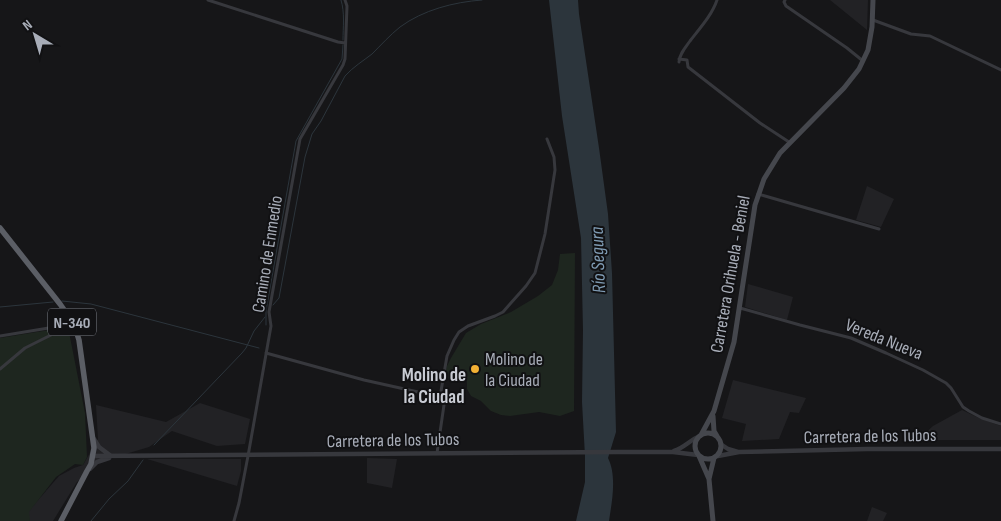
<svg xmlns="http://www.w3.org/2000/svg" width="1001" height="521" font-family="'Sofia Sans Condensed',sans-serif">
<rect width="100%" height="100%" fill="#161618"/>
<path fill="#222225" d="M830 0H868L867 30Z
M867 186 894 199 881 227 856 220Z
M748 284 793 297 787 320 745 307Z
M733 380 806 398 799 413 790 412 779 439 742 441 746 424 722 418Z
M200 403 250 419 245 444 217 446 172 431 149 447 99 462 77 482 53 521H27L26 514 59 476 74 468 83 465 98 439 96 405 166 422Z
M962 410 979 418 1001 426V440H918L933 426Z
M367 458 397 459 392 488 367 483Z
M147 459H241V471L237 486Z
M872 507 887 513 883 521H867Z"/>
<path fill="#1e261f" d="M575 253 574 411 560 416 539 412 510 416 501 415 491 411 481 401 471 396 467 389V380L444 378 447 366 451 358 466 333 481 324 511 312 538 296 552 285 558 270 560 254Z
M68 327 85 413 87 457 83 465 75 464 56 477 29 512 30 521H0V338Z"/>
<path fill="#2c353c" d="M549 0H578L579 14 599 148 608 214 612 273 616 432 608 458C617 476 612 501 609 521H576L585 482V456L582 402 583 330 581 238 562 116Z"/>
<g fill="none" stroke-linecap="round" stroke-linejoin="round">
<path stroke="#2c353c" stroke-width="1" d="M341 0C345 13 343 27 343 40
M62 301 91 304 259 348
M273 305 279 298 305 157 312 134 321 121 345 76C353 67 363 61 372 54 381 45 390 35 400 27 423 10 454 2 482 0
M0 307 53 302
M266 325V311L296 141 342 59 343 45
M154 445 242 353 246 348 254 331 265 317
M91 521 109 499 128 481 143 460"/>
<path stroke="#37383d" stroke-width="3" d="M208 0 338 42 345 43
M785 0 784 2 786 6 847 48 863 61
M873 20 911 34 930 36 1001 70
M679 59 687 60 688 67 760 123 789 142
M679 62C680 53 685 48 690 41 700 28 712 15 717 0
M758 194 879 229
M740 308 800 325 851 338 886 353 923 370 946 383 951 388 963 407 969 411 982 418 1001 424
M0 336 73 324
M266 353 364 380 445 398 437 453
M0 369 25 348 61 330 66 325
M440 397 447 356 454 340 459 332 468 326 495 316 503 312 526 286 535 273 545 234 555 170 554 157 547 139
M234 521 239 503 248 456 271 326 269 312 300 139 343 65 345 59 347 6 345 0"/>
<path stroke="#37383d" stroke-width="4.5" d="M94 439 99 447 111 456
M722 445 728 449 738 452
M674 451C684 448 690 440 700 436
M93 456 618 452H673L698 455
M718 456 739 452 867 449H1001
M90 469 97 462 109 458"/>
<path stroke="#45474d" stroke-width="5" d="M713 416 714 431 717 436
M695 446a13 13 0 1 1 26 0a13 13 0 1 1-26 0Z
M701 435 714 411 734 342 755 205 764 179 780 153 844 88 859 69 868 50 872 27 873 0
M699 456 709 479 713 521
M709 479 714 458"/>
<path stroke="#5b5e65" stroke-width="5.5" d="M0 228 60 304 74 324 79 340 94 448 91 464 87 471 61 521"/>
</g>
<circle fill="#f2b134" stroke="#111113" stroke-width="2" cx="475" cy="369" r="5"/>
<g text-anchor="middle" stroke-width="4" stroke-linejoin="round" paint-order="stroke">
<rect fill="#111113" stroke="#7b7e86" stroke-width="1" x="48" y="308.5" width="48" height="27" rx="4"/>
<g font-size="16" font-weight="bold" fill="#a8adb8">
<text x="72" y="328">N-340</text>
</g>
<g font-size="18" fill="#a8adb8" stroke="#111113">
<text transform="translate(267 254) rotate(-81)" y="6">Camino de Enmedio</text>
<text transform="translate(730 274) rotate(-80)" y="6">Carretera Orihuela - Beniel</text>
<text transform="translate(884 339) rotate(22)" y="6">Vereda Nueva</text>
<text transform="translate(870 436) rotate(-1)" y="6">Carretera de los Tubos</text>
<text transform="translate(393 440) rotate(-1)" y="6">Carretera de los Tubos</text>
</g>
<g font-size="18" fill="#a8adb8" stroke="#111113" text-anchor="start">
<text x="485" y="365">Molino de<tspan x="485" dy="21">la Ciudad</tspan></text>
</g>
<g font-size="19" font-style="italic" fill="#7f9bb3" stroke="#111113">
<text transform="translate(597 260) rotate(-92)" y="7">Río Segura</text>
</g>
<g font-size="19" font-weight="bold" fill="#c9ccd4" stroke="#111113">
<text x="434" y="381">Molino de<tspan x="434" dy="22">la Ciudad</tspan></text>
</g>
</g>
<g transform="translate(35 35) rotate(322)" stroke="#111113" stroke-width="4" paint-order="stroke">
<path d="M0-4L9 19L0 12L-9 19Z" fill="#a8adb8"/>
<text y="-8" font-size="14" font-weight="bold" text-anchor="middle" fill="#a8adb8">N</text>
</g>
</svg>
